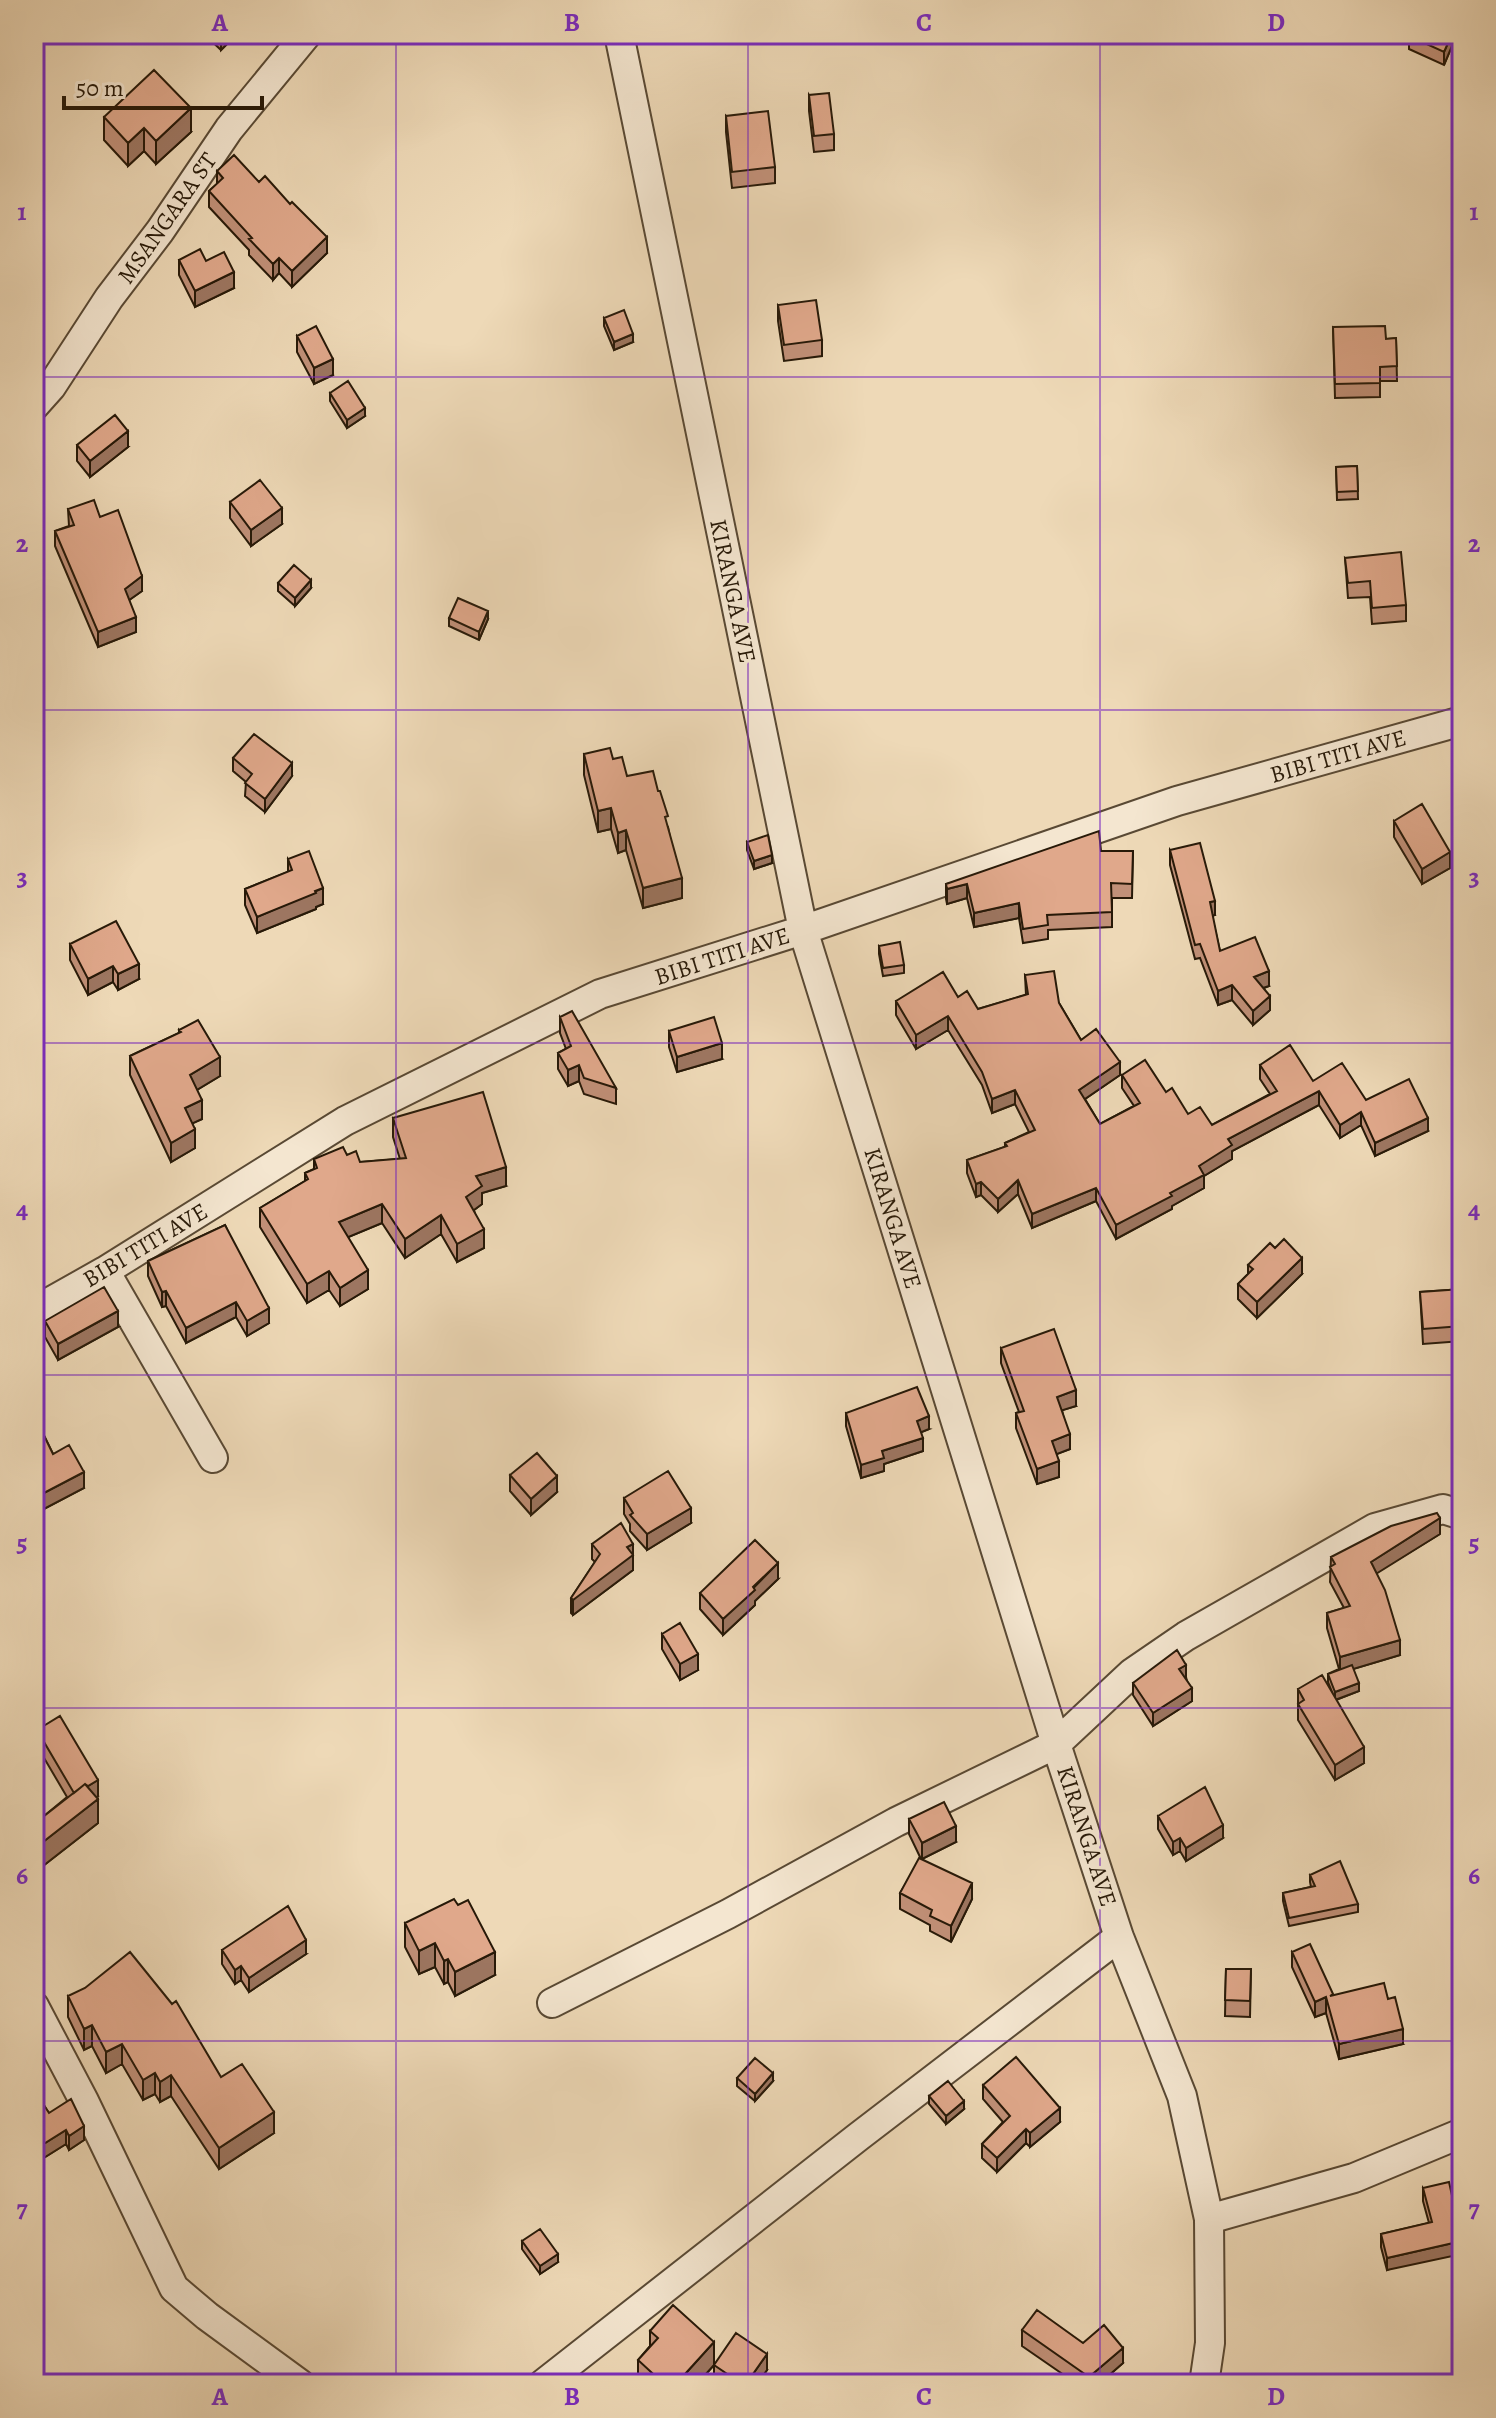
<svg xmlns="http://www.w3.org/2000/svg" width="1496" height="2418" font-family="Alegreya,serif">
<rect width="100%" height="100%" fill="#eed9b7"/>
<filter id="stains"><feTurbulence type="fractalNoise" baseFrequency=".0025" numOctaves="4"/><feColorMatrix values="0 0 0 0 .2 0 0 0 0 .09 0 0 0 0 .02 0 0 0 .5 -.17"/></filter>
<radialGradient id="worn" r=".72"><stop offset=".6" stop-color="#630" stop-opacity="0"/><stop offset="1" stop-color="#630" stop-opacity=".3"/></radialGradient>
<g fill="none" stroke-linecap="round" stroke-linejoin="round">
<defs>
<path id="minor" d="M619 34 803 930 1056 1744 1119 1937 1182 2096 1209 2219 1210 2343 1204 2384
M34 406 51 387 109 298 160 231 229 129 307 34
M105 1271 213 1458
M34 1311 105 1271 345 1121 600 994 803 930 1177 801 1462 721
M552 2003 728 1914 896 1822 1056 1744 1132 1673 1186 1636 1375 1528 1443 1509 1462 1515
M34 2006 84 2101 174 2288 207 2316 300 2384
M1209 2219 1354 2178 1462 2133
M543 2384 858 2137 1119 1937"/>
</defs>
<use href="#minor" stroke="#594934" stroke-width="32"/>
<use href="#minor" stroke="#f4e6d0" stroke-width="28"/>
</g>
<path fill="#c19078" stroke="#271908" stroke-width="2" d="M204 34H237L221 50Z
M1457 34 1444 65 1409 49V36Z
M809 95 834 134V150L814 152 809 111Z
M726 116 775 167V183L732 188 726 132Z
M104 117 191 132 156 164 144 151 128 166 104 140Z
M217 171 327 253 292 287 279 273 273 280 249 255V250L209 207V191L217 184Z
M179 260 206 261 234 288 195 307 179 275Z
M778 305 822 340V356L784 361 778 321Z
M604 318 633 342 614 350 604 326Z
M1333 327 1386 339 1396 338 1397 381H1380V397L1335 398Z
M297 336 333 375 314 384 297 352Z
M330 393 365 416 347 428 330 401Z
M77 445 128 447 90 477 77 461Z
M1357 466 1358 499 1337 500 1336 467Z
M230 502 282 524 251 546 230 518Z
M68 509 100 517 142 591 129 600 136 632 98 647 55 546V531L69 526Z
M1345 558 1406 605V621L1372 624 1370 597 1348 598Z
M278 583 311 588 295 606 278 591Z
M449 618 488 619 479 640 449 626Z
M584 754 613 759 668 827 682 898 643 908 626 850 618 853 611 829 598 832 584 775Z
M233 758 292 776 265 812 245 796 246 782 233 771Z
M1394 821 1450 868 1422 884 1394 837Z
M747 842 772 863 754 869 747 850Z
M1170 850 1215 915 1212 916 1220 951 1269 986 1264 988 1270 1010 1253 1025 1232 1000 1218 1005 1200 958 1195 959 1170 865Z
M1101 851H1133L1132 898H1112V927L1048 930V939L1023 943 1019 918 974 927 967 898 947 904 946 899V884Z
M288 859 323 904 316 907V909L257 933 245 905V889L288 872Z
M70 944 139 979 118 990 113 982 88 995 70 960Z
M879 946 904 965V973L883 976 879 954Z
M1025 975 1059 1003 1081 1040 1120 1075 1085 1099 1100 1124 1134 1106 1122 1088V1075L1166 1092 1188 1114 1212 1125 1270 1094 1260 1079V1065L1313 1081 1366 1100 1428 1131 1375 1156 1361 1125 1340 1138 1319 1105 1232 1151V1159L1204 1176V1188L1172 1206V1209L1116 1239 1096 1201 1032 1228 1018 1194 998 1212 981 1195 976 1197 967 1173V1160L1005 1147V1143L1029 1132 1015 1104 992 1113 982 1085 948 1030 916 1049 896 1015V1001L958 997 978 1009 1026 995Z
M560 1017 616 1088V1104L584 1094 579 1081 568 1086 558 1069V1053L566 1049 560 1033Z
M179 1030 220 1076 197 1090 202 1119 192 1123 195 1148 171 1162 130 1075V1056L179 1033Z
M669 1031 722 1059 677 1072 669 1047Z
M393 1118 506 1186 482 1193V1204L474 1210 484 1248 457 1262 441 1234 405 1258 382 1223 348 1237 368 1289 340 1306 329 1290 307 1303 260 1227V1208L305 1181V1173L314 1169V1159L360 1162 400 1159 393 1137Z
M225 1225 269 1323 247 1336 236 1317 186 1343 166 1306 162 1307 148 1276V1261Z
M1248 1265 1302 1274 1257 1318 1238 1299V1284L1248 1274Z
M1462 1289V1341L1423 1344 1420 1292Z
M45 1321 118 1327 58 1360 45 1337Z
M1001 1348 1076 1406 1062 1410 1070 1449 1056 1454 1059 1477 1037 1484 1016 1428V1413L1019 1412 1001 1363Z
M846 1413 929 1429 921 1432 923 1451 884 1464V1471L861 1478 846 1426Z
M34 1415 53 1454 84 1488 42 1510 34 1495Z
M510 1475 557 1492 531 1515 510 1491Z
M624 1498 691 1523 647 1550 630 1531V1524L624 1514Z
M1440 1534 1376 1573 1400 1655 1353 1669 1359 1691 1336 1700 1364 1763 1335 1780 1298 1720V1689L1332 1692 1328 1682V1674L1339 1669 1327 1628V1613L1344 1608 1330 1582 1331 1557Z
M592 1544H633V1570L573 1615 571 1613V1598L595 1562 592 1559Z
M778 1579 755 1601V1605L723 1635 700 1609V1593Z
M662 1634 698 1670 680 1680 662 1649Z
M1186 1677 1192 1701 1153 1726 1133 1695V1683Z
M37 1730 98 1796 96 1797 98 1823 34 1873V1803L44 1816 67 1797 37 1746Z
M1158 1816 1223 1838 1186 1861 1180 1851 1173 1855 1158 1829Z
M909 1819 956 1842 922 1859 972 1899 951 1942 930 1931V1925L900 1909V1893L921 1859 909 1834Z
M1310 1875 1358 1904V1912L1289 1926 1283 1901V1893L1311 1887 1310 1882Z
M405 1923 495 1975 455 1996 448 1982 444 1984 435 1967 419 1974 405 1947Z
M222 1950 306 1954 249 1992 241 1980 235 1984 222 1964Z
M1292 1952 1333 1995 1403 2044 1339 2059 1326 2013 1315 2017 1292 1967Z
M1226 1969H1251L1250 2017 1225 2016Z
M68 1996 221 2077 274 2133 219 2169 171 2096 160 2102 155 2094 143 2100 122 2064 106 2073 92 2046 84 2050 68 2017Z
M737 2078 773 2081 755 2101 737 2086Z
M983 2085 1060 2122 1030 2147 1026 2143 997 2172 982 2158V2144L1003 2122 983 2099Z
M34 2090 49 2113 84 2140 69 2150 66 2144 34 2164Z
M929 2096 964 2109 946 2124 929 2104Z
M1423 2188 1462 2238 1387 2270 1381 2247V2234L1429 2223 1423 2201Z
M522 2241 558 2262 540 2274 522 2249Z
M1022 2330 1083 2343 1123 2363 1099 2384H1077L1022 2346Z
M650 2331 714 2365 767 2370 757 2384H719L714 2381V2365L697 2384H638V2360L650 2346Z"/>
<path fill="#9d7661" stroke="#271908" stroke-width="2" d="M221 34H237L221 50Z
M1452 34H1457L1444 65V52Z
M191 108V132L156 164V141Z
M144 128V151L128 166V143Z
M327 237V253L292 287V271Z
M279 258V273L273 280V264Z
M234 272V288L195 307V291Z
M633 334V342L614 350V342Z
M333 359V375L314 384V368Z
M365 408V416L347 428V420Z
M128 431V447L90 477V461Z
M282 508V524L251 546V530Z
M142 576V591L125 603V589Z
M311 580V588L295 606V598Z
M488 611V619L479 640V632Z
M136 617V632L98 647V632Z
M292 763V776L265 812V799Z
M611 808V829L598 832V811Z
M626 830V850L618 853V833Z
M1450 852V868L1422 884V869Z
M772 855V863L754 869V861Z
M682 878V898L643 908V888Z
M967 884V898L947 904V889Z
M323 888V904L316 907V909L257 933V917Z
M1215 901V915L1210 916V902Z
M1019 903V918L974 927V913Z
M139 964V979L118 990V974Z
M113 966V982L88 995V979Z
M1269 971V986L1254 991V977Z
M1232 985V1000L1218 1005V991Z
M1270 996V1010L1253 1025V1011Z
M948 1016V1030L916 1049V1035Z
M722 1043V1059L677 1072V1057Z
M220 1057V1076L190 1094V1075Z
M1120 1062V1075L1079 1103V1090Z
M579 1065V1081L568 1086V1070Z
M1015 1090V1104L992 1113V1099Z
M1319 1091V1105L1232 1151V1159L1204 1176V1188L1172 1206V1209L1116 1239V1225L1170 1193 1228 1139Z
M202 1100V1119L185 1127V1108Z
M1361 1112V1125L1340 1138V1125Z
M1428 1118V1131L1375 1156V1143Z
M195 1129V1148L171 1162V1143Z
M506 1167V1186L482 1193V1204L466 1216V1197L476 1176Z
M1018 1180V1194L998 1212V1199Z
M981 1182V1195L976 1197V1184Z
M1096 1188V1201L1032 1228V1214Z
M382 1204V1223L339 1241V1222Z
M441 1215V1234L405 1258V1239Z
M484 1229V1248L457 1262V1244Z
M1302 1258V1274L1257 1318V1302Z
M368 1270V1289L340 1306V1288Z
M329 1271V1290L307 1303V1284Z
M166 1291V1306L162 1307V1292Z
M236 1302V1317L186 1343V1328Z
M269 1308V1323L247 1336V1321Z
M118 1311V1327L58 1360V1344Z
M1076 1390V1406L1057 1412V1397Z
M929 1416V1429L917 1434V1421Z
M1070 1434V1449L1052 1456V1441Z
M923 1438V1451L884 1464V1471L861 1478V1465L882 1451Z
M1059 1461V1477L1037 1484V1469Z
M84 1472V1488L42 1510V1494Z
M557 1476V1492L531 1515V1499Z
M691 1508V1523L647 1550V1534Z
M1440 1518V1534L1371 1577V1562Z
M633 1544V1570L573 1615V1600L627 1547Z
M778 1563V1579L755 1601V1605L723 1635V1619Z
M1400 1640V1655L1340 1673V1657Z
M698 1654V1670L680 1680V1664Z
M1186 1665V1677L1179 1681V1669Z
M1359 1683V1691L1335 1700V1692Z
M1192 1688V1701L1153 1726V1713Z
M1364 1747V1763L1335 1780V1765Z
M98 1780V1796L75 1810V1794Z
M98 1799V1823L34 1873V1849Z
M1223 1825V1838L1186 1861V1848Z
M956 1826V1842L922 1859V1843Z
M1180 1838V1851L1173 1855V1842Z
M972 1883V1899L951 1942V1926Z
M306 1940V1954L249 1992V1978Z
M435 1943V1967L419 1974V1951Z
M495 1952V1975L455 1996V1972Z
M448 1959V1982L444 1984V1961Z
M241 1966V1980L235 1984V1970Z
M1326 1997V2013L1315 2017V2002Z
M92 2025V2046L84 2050V2029Z
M1403 2029V2044L1339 2059V2044Z
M122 2044V2064L106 2073V2052Z
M155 2073V2094L143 2100V2080Z
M773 2073V2081L755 2101V2094Z
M171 2075V2096L160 2102V2082Z
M964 2101V2109L946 2124V2116Z
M1060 2108V2122L1030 2147V2133Z
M274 2112V2133L219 2169V2148Z
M84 2126V2140L69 2150V2136Z
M1026 2129V2143L997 2172V2158Z
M66 2130V2144L34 2164V2150Z
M1462 2241V2254L1387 2270V2258Z
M558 2254V2262L540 2274V2266Z
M714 2342V2365L697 2384H676Z
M1123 2348V2363L1099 2384H1089V2377Z
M767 2354V2370L757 2384H746Z"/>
<path fill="#e0a88b" stroke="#271908" stroke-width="2" d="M1410 34H1452L1444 52 1409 36Z
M154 70 191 108 156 141 144 128 128 143 104 117Z
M829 93 834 134 814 136 809 95Z
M768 111 775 167 732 172 726 116Z
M234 155 259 182 265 176 290 204 292 202 327 237 292 271 279 258 273 264 249 239 252 238 209 191 223 178 217 171Z
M200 249 206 261 224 252 234 272 195 291 179 260Z
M816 300 822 340 784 345 778 305Z
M624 310 633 334 614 342 604 318Z
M316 326 333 359 314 368 297 336Z
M1385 326 1386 339 1396 338 1397 366 1380 367V383L1335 384 1333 327Z
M348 381 365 408 347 420 330 393Z
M115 415 128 431 90 461 77 445Z
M1357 466 1358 491 1337 492 1336 467Z
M260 480 282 508 251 530 230 502Z
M94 500 100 517 118 510 142 576 125 589 136 617 98 632 55 531 74 525 68 509Z
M1401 552 1406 605 1372 608 1370 581 1348 583 1345 558Z
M294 565 311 580 295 598 278 583Z
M458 598 488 611 479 632 449 618Z
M254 734 292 763 265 799 245 783 252 774 233 758Z
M610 748 613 759 622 757 627 776 653 771 658 791H660L668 816 665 817 682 878 643 888 626 830 618 833 611 808 598 811 584 754Z
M1422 804 1450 852 1422 869 1394 821Z
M1099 831 1101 851H1133L1132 884 1111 883 1112 912 1047 915 1048 925 1023 929 1019 903 974 913 967 884 947 889 946 884Z
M768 835 772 855 754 861 747 842Z
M1200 843 1215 901 1210 902 1220 951 1255 937 1269 971 1254 977 1270 996 1253 1011 1232 985 1218 991 1200 944 1195 945 1170 850Z
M309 851 323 888 315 891 316 893 257 917 245 889 292 870 288 859Z
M116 921 139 964 118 974 113 966 88 979 70 944Z
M900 942 904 965 883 968 879 946Z
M1054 971 1059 1003 1081 1040 1096 1029 1120 1062 1079 1090 1100 1124 1140 1103 1122 1075 1145 1060 1166 1092 1172 1088 1188 1114 1200 1107 1212 1125 1277 1091 1260 1065 1290 1045 1313 1081 1342 1063 1366 1100 1409 1079 1428 1118 1375 1143 1361 1112 1340 1125 1319 1091 1228 1139 1232 1145 1199 1166 1204 1175 1170 1193 1172 1196 1116 1225 1096 1188 1032 1214 1018 1180 998 1199 981 1182 976 1184 967 1160 1007 1146 1005 1143 1035 1130 1015 1090 992 1099 982 1072 948 1016 916 1035 896 1001 943 972 958 997 967 991 978 1009 1028 994 1025 975Z
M572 1011 616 1088 584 1078 579 1065 568 1070 558 1053 571 1046 560 1017Z
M714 1017 722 1043 677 1057 669 1031Z
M198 1020 220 1057 190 1075 202 1100 185 1108 195 1129 171 1143 130 1056 181 1032 179 1030Z
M483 1092 506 1167 476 1176 482 1186 466 1197 484 1229 457 1244 441 1215 405 1239 382 1204 339 1222 368 1270 340 1288 329 1271 307 1284 260 1208 308 1179 305 1173 317 1168 314 1159 343 1147 347 1155 356 1151 360 1162 406 1158 393 1118Z
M225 1225 269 1308 247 1321 236 1302 186 1328 166 1291 162 1292 148 1261Z
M1284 1239 1302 1258 1257 1302 1238 1284 1253 1269 1248 1265 1270 1243 1275 1248Z
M104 1287 118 1311 58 1344 45 1321Z
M1462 1289V1326L1423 1329 1420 1292Z
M1054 1329 1076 1390 1057 1397 1070 1434 1052 1441 1059 1461 1037 1469 1016 1413 1024 1411 1001 1348Z
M917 1387 929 1416 917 1421 923 1438 882 1451 884 1458 861 1465 846 1413Z
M34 1415 53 1454 69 1445 84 1472 42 1494 34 1479Z
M537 1453 557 1476 531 1499 510 1475Z
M668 1471 691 1508 647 1534 630 1515 633 1513 624 1498Z
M1437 1513 1440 1518 1371 1562 1385 1590 1400 1640 1340 1657 1327 1613 1350 1606 1330 1567 1335 1564 1331 1557 1391 1526Z
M621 1523 633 1544 627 1547 633 1555 573 1600 571 1598 600 1554 592 1544Z
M755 1540 778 1563 753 1587 755 1590 723 1619 700 1593Z
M680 1623 698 1654 680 1664 662 1634Z
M1177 1650 1186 1665 1179 1669 1192 1688 1153 1713 1133 1683Z
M1352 1665 1359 1683 1335 1692 1328 1674Z
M1322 1675 1364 1747 1335 1765 1298 1704 1304 1700 1298 1689Z
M60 1716 98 1780 88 1786 85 1784 74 1793 37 1730Z
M85 1784 98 1799 34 1849V1803L44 1816Z
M1205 1787 1223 1825 1186 1848 1180 1838 1173 1842 1158 1816Z
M944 1802 956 1826 922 1843 909 1819Z
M919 1858 972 1883 951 1926 930 1916 932 1910 900 1893Z
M1340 1861 1358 1904 1289 1918 1283 1893 1315 1886 1310 1875Z
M454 1899 458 1905 468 1900 495 1952 455 1972 448 1959 444 1961 435 1943 419 1951 405 1923Z
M288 1906 306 1940 249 1978 241 1966 235 1970 222 1950Z
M1310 1944 1333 1994 1330 1996 1384 1983 1388 1999 1395 1997 1403 2029 1339 2044 1326 1997 1315 2002 1292 1952Z
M130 1952 172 2004 176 2001 221 2077 242 2064 274 2112 219 2148 171 2075 160 2082 155 2073 143 2080 122 2044 106 2052 92 2025 84 2029 68 1996 85 1988Z
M1226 1969H1251L1250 2001 1225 2000Z
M1016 2057 1060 2108 1030 2133 1026 2129 997 2158 982 2144 1010 2116 983 2085Z
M755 2058 773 2073 755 2094 737 2078Z
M948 2081 964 2101 946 2116 929 2096Z
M34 2090 49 2113 71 2099 84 2126 69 2136 66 2130 34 2150Z
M1449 2182 1462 2241 1387 2258 1381 2234 1432 2222 1423 2188Z
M540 2229 558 2254 540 2266 522 2241Z
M673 2305 714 2342 676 2384H664L638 2360 658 2338 650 2331Z
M1037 2310 1083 2343 1104 2325 1123 2348 1089 2377 1022 2330Z
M736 2333 767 2354 746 2384H742L714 2365Z"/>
<path fill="none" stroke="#7b2cbf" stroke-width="2" stroke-opacity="0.55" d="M396 34V2384M748 34V2384M1100 34V2384M34 377H1462M34 710H1462M34 1043H1462M34 1375H1462M34 1708H1462M34 2041H1462"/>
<g text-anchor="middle" stroke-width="7" stroke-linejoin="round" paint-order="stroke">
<g font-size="24" fill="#271908" stroke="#f4e6d0">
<text transform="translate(167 218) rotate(-55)" y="8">MSANGARA ST</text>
<text transform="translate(733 591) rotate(78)" y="8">KIRANGA AVE</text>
<text transform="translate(1338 756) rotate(-16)" y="8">BIBI TITI AVE</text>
<text transform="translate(722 956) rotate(-18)" y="8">BIBI TITI AVE</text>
<text transform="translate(893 1218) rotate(73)" y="8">KIRANGA AVE</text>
<text transform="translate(145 1245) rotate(-31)" y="8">BIBI TITI AVE</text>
<text transform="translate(1087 1836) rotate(72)" y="8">KIRANGA AVE</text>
</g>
</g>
<rect width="1496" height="2418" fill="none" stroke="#eed9b7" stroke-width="88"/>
<path d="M64 96v12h198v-12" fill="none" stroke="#271908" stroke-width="4"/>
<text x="76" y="96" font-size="24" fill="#271908" stroke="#f4e6d0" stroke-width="6" paint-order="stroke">50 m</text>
<rect x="44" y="44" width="1408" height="2330" fill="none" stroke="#7b2cbf" stroke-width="3"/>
<g font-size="26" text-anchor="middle" font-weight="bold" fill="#7b2cbf">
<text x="220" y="31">A</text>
<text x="572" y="31">B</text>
<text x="924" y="31">C</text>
<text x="1276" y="31">D</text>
<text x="22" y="220">1</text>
<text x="1474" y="220">1</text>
<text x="22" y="552">2</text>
<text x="1474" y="552">2</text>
<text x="22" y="885">3</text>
<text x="1474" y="885">3</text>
<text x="22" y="1218">4</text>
<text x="1474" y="1218">4</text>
<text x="22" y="1551">5</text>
<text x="1474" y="1551">5</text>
<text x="22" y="1884">6</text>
<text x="1474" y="1884">6</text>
<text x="22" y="2217">7</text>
<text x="1474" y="2217">7</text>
<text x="220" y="2405">A</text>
<text x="572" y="2405">B</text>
<text x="924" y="2405">C</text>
<text x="1276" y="2405">D</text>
</g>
<rect width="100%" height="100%" filter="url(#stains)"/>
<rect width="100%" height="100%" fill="url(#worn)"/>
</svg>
